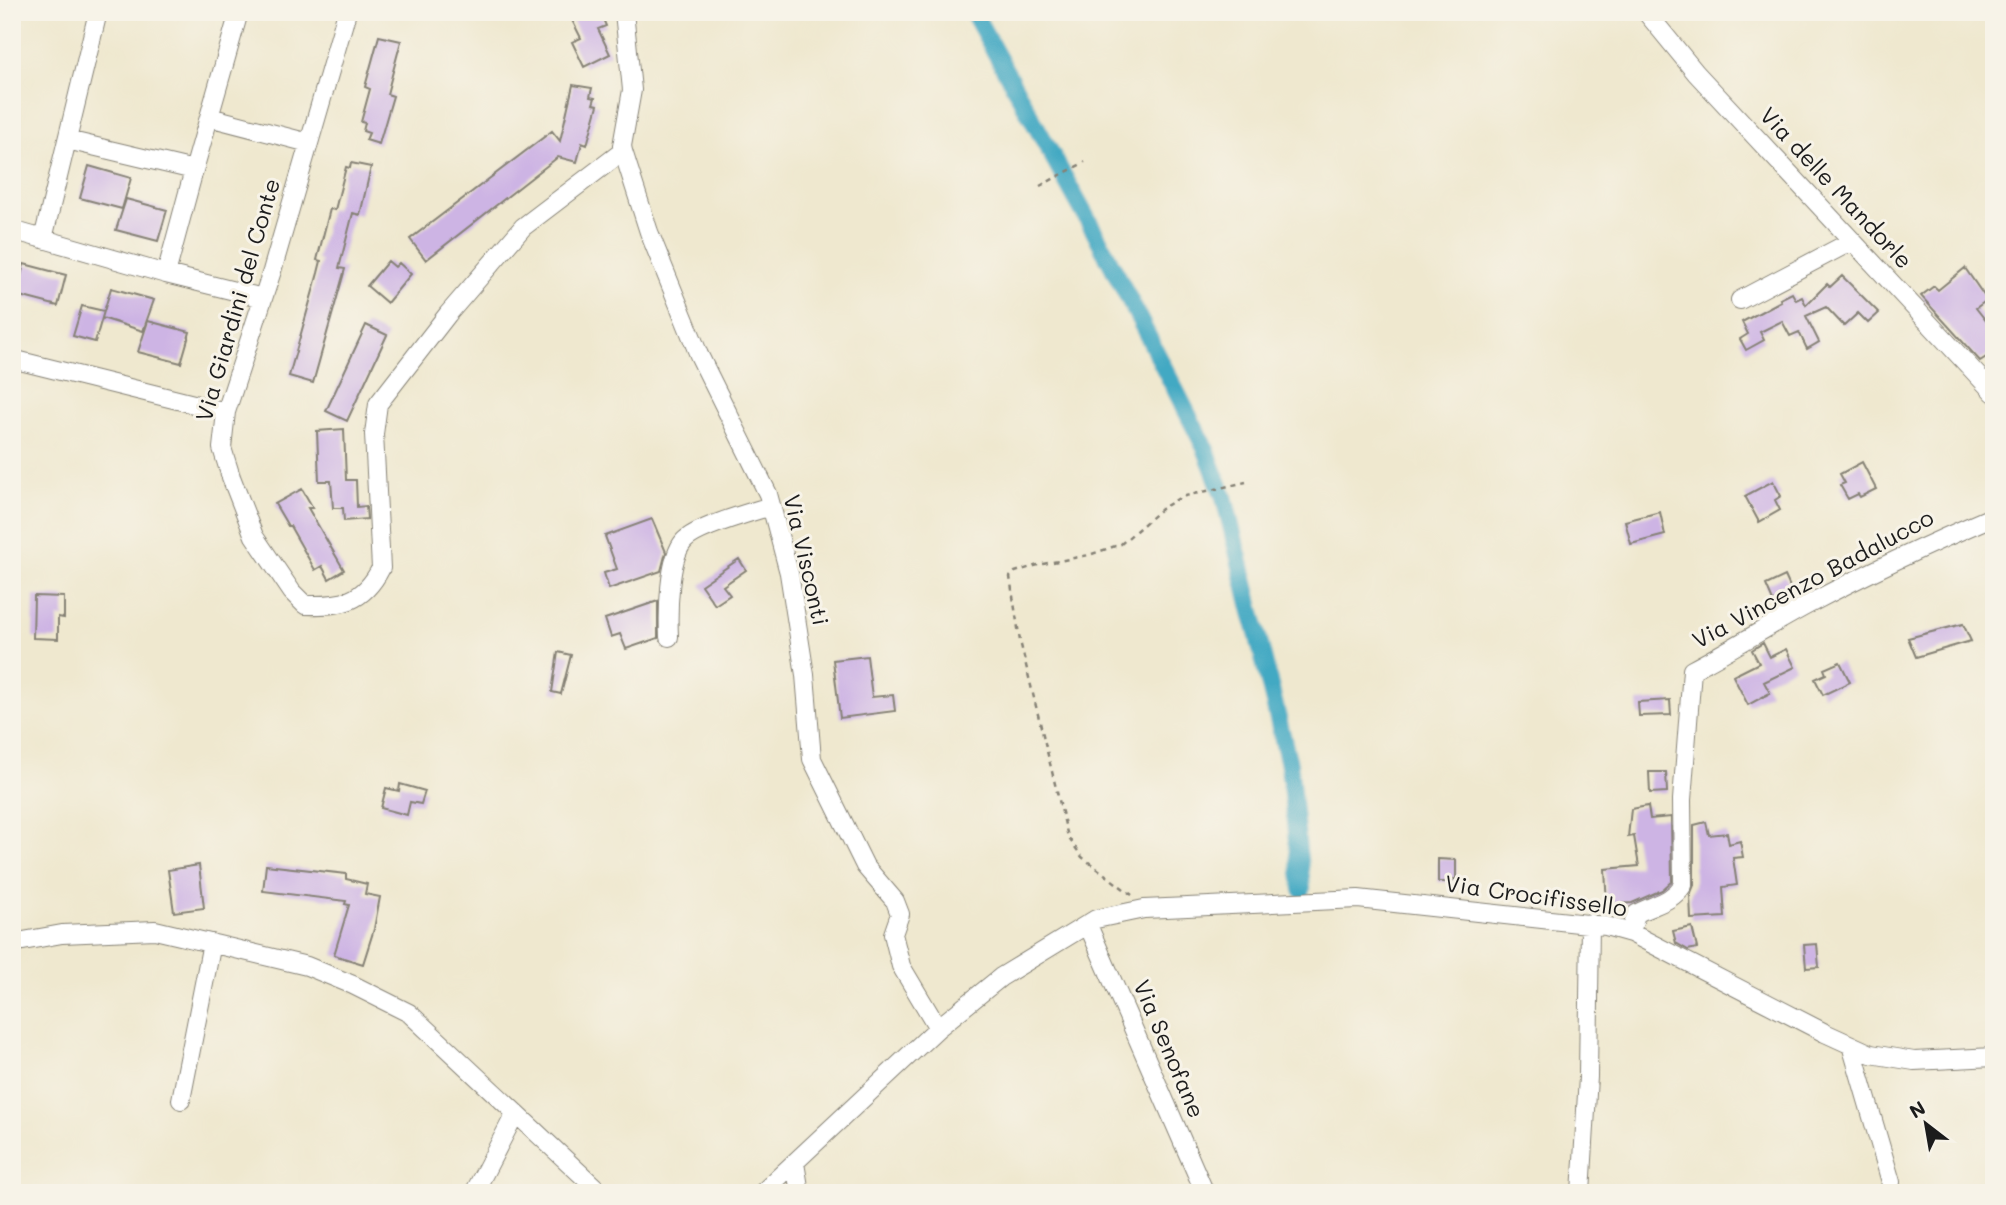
<svg xmlns="http://www.w3.org/2000/svg" width="2006" height="1205" font-family="Mali,sans-serif">
<rect width="100%" height="100%" fill="#f7f3e8"/>
<filter id="ink" filterUnits="userSpaceOnUse"><feTurbulence type="fractalNoise" baseFrequency=".0143" numOctaves="2"/><feDisplacementMap in="SourceGraphic" scale="14" xChannelSelector="R" yChannelSelector="G"/><feConvolveMatrix kernelMatrix="1 2 1 2 8 2 1 2 1" color-interpolation-filters="sRGB"/></filter>
<filter id="wash" filterUnits="userSpaceOnUse"><feTurbulence type="fractalNoise" baseFrequency=".00686" numOctaves="4" result="noise"/><feDisplacementMap in="SourceGraphic" scale="28" xChannelSelector="R" yChannelSelector="G"/><feGaussianBlur stdDeviation="1.57" result="paint"/><feColorMatrix in="noise" values="0 0 0 0 0 0 0 0 0 0 0 0 0 0 0 0 0 1.4 0 .05"/><feComposite in="paint" operator="in"/></filter>
<g filter="url(#wash)">
<rect width="100%" height="100%" fill="#efe8cf"/>
<g fill="none" stroke-linecap="round" stroke-linejoin="round">
<path stroke="#43a9c3" stroke-width="18" d="M973 12 1100 242 1206 450 1224 497 1289 764 1302 889"/>
</g>
<g id="blocks">
<path fill="#cdb4e4" d="M568 12H600L606 26 598 29 610 54 584 67 572 42 581 38Z
M379 36 401 41 387 94 393 96 379 144 366 140 369 133 363 131 365 123 361 122 370 89 365 87Z
M573 85 592 88 590 97 595 98 593 104 598 105 587 145 582 143 577 162 558 157 426 260 410 239 552 131 560 141Z
M351 163 371 167 360 215 353 213 339 268 345 269 313 383 289 376 318 273 321 261 317 260 330 209 335 210 346 167 350 168Z
M89 166 131 178 122 209 80 198Z
M126 199 167 210 158 241 116 230Z
M388 261 395 267 399 263 411 274 387 303 367 286Z
M24 264 66 275 58 306 16 295Z
M1965 268 1987 300 1976 308 1994 331V352L1980 361 1921 296 1934 286 1938 290Z
M1842 276 1879 313 1868 323 1858 313 1844 326 1826 307 1806 316 1819 342 1807 349 1799 332 1790 336 1782 321 1760 332 1764 340 1746 350 1740 339 1748 334 1742 322 1781 301 1780 299 1792 293 1796 300 1802 297 1806 305 1827 284 1830 287Z
M111 288 154 300 143 331 102 318Z
M82 306 104 311 95 342 73 336Z
M148 321 190 332 181 363 138 352Z
M366 325 387 335 347 421 326 411Z
M344 429 346 480H356L357 507 366 506 367 519 344 521 343 508H333L331 481H319L317 431Z
M1862 462 1876 489 1860 497 1858 494 1848 499 1840 485 1845 483 1840 474Z
M1773 481 1781 496 1775 500 1780 510 1759 522 1745 496Z
M302 489 313 508H308L344 570 329 579 322 566 315 570 290 526H288L275 504Z
M1660 512 1665 535 1631 544 1625 521Z
M652 519 666 552 661 571 609 589 604 573 617 569 605 536Z
M739 559 746 570 723 586 730 595 715 605 701 585Z
M1785 576 1795 598 1776 608 1766 585Z
M34 596 64 597V618L58 617V639L33 638Z
M658 601V638L626 649 620 634 611 637 605 619Z
M1963 624 1971 641 1916 657 1908 638Z
M1763 643 1770 657 1786 649 1795 667 1764 682 1770 693 1748 705 1733 676 1759 663 1752 650Z
M558 652 571 655 561 694 552 692Z
M867 656 872 697 893 695 895 711 840 718 833 660Z
M1840 662 1850 682 1823 695 1815 679 1826 674 1824 669Z
M1670 700 1671 715 1639 716 1638 702Z
M1649 772H1666L1667 792 1650 793Z
M400 784 425 791 421 804 410 802 407 815 381 808 386 788 399 791Z
M1648 806 1650 819 1671 817 1672 881 1662 890 1632 903 1607 905 1605 869 1639 866 1634 836 1628 837 1631 809Z
M1706 822 1709 835 1727 833 1729 844 1740 841 1743 857 1733 858 1737 885 1723 887 1725 917 1691 919 1690 895 1694 885V825Z
M1438 859 1456 860V879H1453V882H1438Z
M199 865 204 908 174 912 168 870Z
M266 865 346 874V879L367 884 365 894 380 897 374 929 363 964 334 955 349 905 345 904 346 901 263 891Z
M1692 927 1697 948 1688 950 1676 943 1673 931Z
M1817 944 1819 967 1806 968 1804 945Z"/>
</g>
</g>
<g filter="url(#ink)">
<use href="#blocks" fill-opacity="0" stroke="#868276" stroke-width="2"/>
<g fill="none" stroke-linecap="round" stroke-linejoin="round">
<defs>
<path id="minor" d="M347 12 272 271 226 412 222 448 231 477 254 536 292 592 305 605C342 606 363 603 381 568L374 434 378 404 448 314 523 227 623 151
M624 12 632 90 622 146 623 151 649 232 699 355 768 494 789 573 805 675 812 759 865 866 895 901 900 914 893 934 901 966 938 1028
M1646 12 1696 73 1994 393
M209 117 309 143
M67 140 194 170 166 274
M194 170 239 12
M12 230 166 274 263 298
M43 239 98 12
M1740 300 1852 241
M12 359 226 412
M669 637C668 614 668 559 684 541 696 527 752 512 771 506
M1088 925 1205 1193
M1631 933 1636 914C1654 904 1671 903 1683 885L1682 800 1692 670C1732 649 1770 625 1809 604 1869 572 1931 543 1994 516
M12 943 62 934 155 930 307 966 353 985 409 1013 601 1193
M1851 1045 1891 1182 1889 1193
M181 1100 212 943
M795 1163 800 1193
M474 1193 515 1114
M762 1193 938 1028 1001 977 1096 919 1144 909 1358 899 1606 926 1631 933 1825 1033 1871 1054 1914 1061 1994 1057
M1581 1193 1588 1077 1590 923"/>
</defs>
<use href="#minor" stroke="#868276" stroke-width="20"/>
<path stroke="#868276" stroke-width="2.5" stroke-dasharray="5 5" stroke-linecap="butt" d="M1040 186 1085 162
M1132 895 1082 857 1068 837 1020 641 1010 577 1015 572 1038 565 1089 555 1121 544 1161 509 1181 497 1246 482"/>
<use href="#minor" stroke="#fff" stroke-width="18"/>
</g>
</g>
<g text-anchor="middle" stroke-width="6" stroke-linejoin="round" paint-order="stroke">
<g font-size="23" fill="#1c1c1c" stroke="#f7f3e8">
<text transform="translate(1836 188) rotate(47)" y="8">Via delle Mandorle</text>
<text transform="translate(238 300) rotate(-74)" y="8">Via Giardini del Conte</text>
<text transform="translate(806 560) rotate(77)" y="8">Via Visconti</text>
<text transform="translate(1813 579) rotate(-28)" y="8">Via Vincenzo Badalucco</text>
<text transform="translate(1536 896) rotate(8)" y="8">Via Crocifissello</text>
<text transform="translate(1169 1049) rotate(67)" y="8">Via Senofane</text>
</g>
</g>
<rect width="2006" height="1205" fill="none" stroke="#f7f3e8" stroke-width="42"/>
<g transform="translate(1926 1124) rotate(329)" stroke="#f7f3e8" stroke-width="5" paint-order="stroke">
<path d="M0-5L12 26L0 18L-12 26Z" fill="#1c1c1c"/>
<text y="-10" font-size="19" font-weight="bold" text-anchor="middle" fill="#1c1c1c">N</text>
</g>
</svg>
